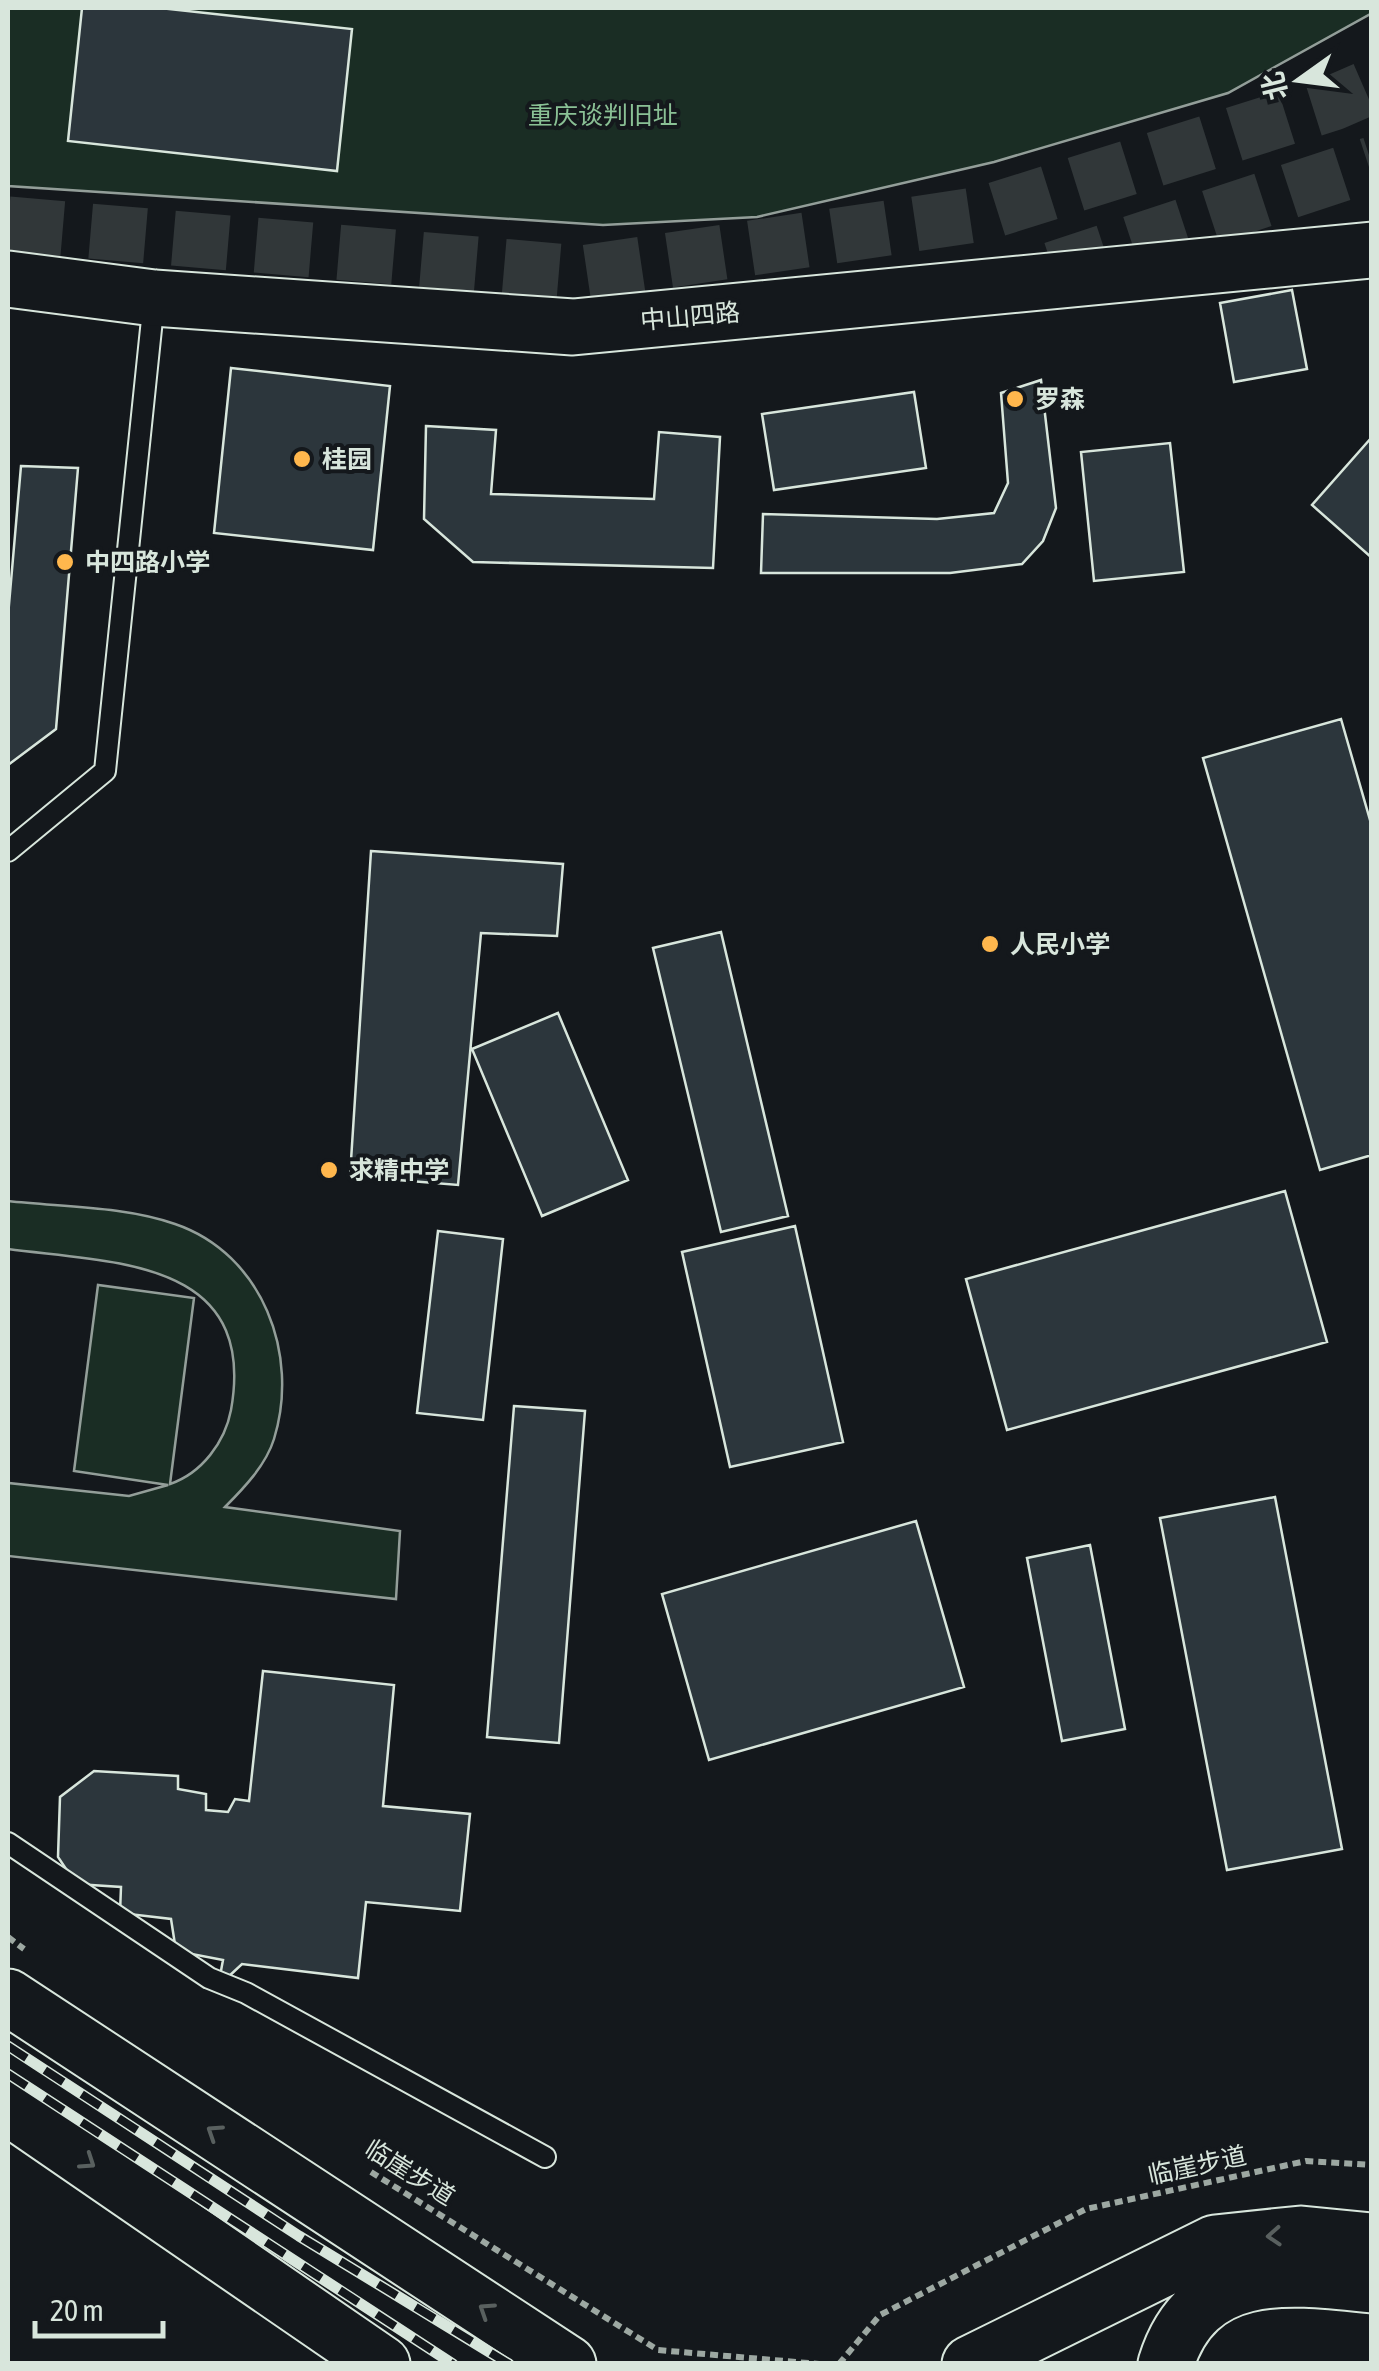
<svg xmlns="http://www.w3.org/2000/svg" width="1379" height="2371" font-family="'Asap Condensed','Noto Sans SC',sans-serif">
<rect width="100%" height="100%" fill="#14181c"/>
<path fill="#1a2d24" stroke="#939e99" stroke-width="2.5" d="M8 8H1371L1372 13 1228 93 994 162 757 217 603 225 8 186Z
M8 1201C61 1207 124 1206 175 1224 263 1254 300 1355 274 1439 266 1465 244 1488 225 1507L400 1531 396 1599 8 1556V1483L129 1496 168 1485 74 1471 98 1285 194 1298 170 1484C202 1473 225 1442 231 1410 258 1258 112 1263 8 1249Z"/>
<path fill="#2c363c" stroke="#d8e6dc" stroke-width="2.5" d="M82 8H160L352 29 337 171 68 141Z
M1292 290 1307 369 1234 382 1220 303Z
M231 368 390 386 373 550 214 533Z
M1041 380 1056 508 1043 541 1022 564 950 573H761L763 514 937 519 994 513 1008 483 1001 393Z
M914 392 926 468 774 490 762 414Z
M426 426 496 430 491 494 654 499 659 432 720 437 713 568 473 562 424 519Z
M1372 437V558L1312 505Z
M1170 443 1184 572 1094 581 1081 452Z
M21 466 78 468 56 729 8 765V616Z
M1341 719 1372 827V1155L1320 1170 1203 758Z
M371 851 563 864 557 936 481 933 458 1185 350 1176Z
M721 932 788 1216 721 1232 653 948Z
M558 1013 628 1180 542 1216 472 1049Z
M1285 1191 1327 1342 1007 1430 966 1279Z
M795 1226 843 1442 730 1467 682 1252Z
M438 1231 503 1239 483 1420 417 1413Z
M514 1406 585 1411 559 1743 487 1737Z
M1275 1497 1342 1849 1227 1870 1160 1518Z
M916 1521 964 1687 709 1760 662 1594Z
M1090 1545 1125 1729 1062 1741 1027 1558Z
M263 1671 394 1685 383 1806 470 1814 460 1911 366 1902 358 1978 242 1964 227 1978 220 1976 223 1960 176 1951 171 1919 120 1913 121 1887 76 1884 58 1857 60 1797 94 1771 178 1776V1789L206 1794V1810L228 1812 235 1799 249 1801Z"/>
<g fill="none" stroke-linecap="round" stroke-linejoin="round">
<path stroke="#313739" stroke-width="55" stroke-dasharray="55 28" stroke-linecap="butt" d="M8 224 582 273 982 214 1333 103 1372 86
M1053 269 1372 164"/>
<defs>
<path id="lane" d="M8 851 105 771 154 300
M8 1843 209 1978 246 1993 545 2157"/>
<path id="secondary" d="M8 279 154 298 573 327 1372 250"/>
<path id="primary" d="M8 1997 568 2364
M8 2107 382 2364
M970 2364 1215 2243 1301 2234 1372 2241
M1166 2364C1197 2264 1288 2276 1372 2285"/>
</defs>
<use href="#lane" stroke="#d8e6dc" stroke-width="24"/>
<use href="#secondary" stroke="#d8e6dc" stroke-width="59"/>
<use href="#primary" stroke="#d8e6dc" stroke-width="59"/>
<path stroke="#9da8a2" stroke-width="6" stroke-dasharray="8 5" stroke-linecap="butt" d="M8 1937 24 1949
M371 2172 658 2350 819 2364
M839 2364 880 2315 1086 2209 1306 2161 1372 2165"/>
<use href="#lane" stroke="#14181c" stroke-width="20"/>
<use href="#secondary" stroke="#14181c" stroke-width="55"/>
<use href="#primary" stroke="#14181c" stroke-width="55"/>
<defs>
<path id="rail" d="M8 2046 299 2236 509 2364
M8 2074 453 2364"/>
</defs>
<use href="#rail" stroke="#d8e6dc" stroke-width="11"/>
<use href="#rail" stroke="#14181c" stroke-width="8" stroke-dasharray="22" stroke-linecap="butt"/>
</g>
<defs><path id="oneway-chevron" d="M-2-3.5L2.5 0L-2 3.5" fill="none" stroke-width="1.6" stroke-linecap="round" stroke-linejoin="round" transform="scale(2.5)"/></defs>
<g stroke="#59605f">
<use href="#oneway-chevron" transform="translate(214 2132) rotate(-147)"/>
<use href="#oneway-chevron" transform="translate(88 2162) rotate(34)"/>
<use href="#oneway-chevron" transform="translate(1274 2236) rotate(176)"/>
<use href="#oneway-chevron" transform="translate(486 2310) rotate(-147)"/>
</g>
<g fill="#ffb74d" stroke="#14181c" stroke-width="4">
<circle cx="1015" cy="399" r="10"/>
<circle cx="302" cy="459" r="10"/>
<circle cx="65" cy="562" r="10"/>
<circle cx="990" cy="944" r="10"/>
<circle cx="329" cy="1170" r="10"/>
</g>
<g text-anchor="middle" stroke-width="8" stroke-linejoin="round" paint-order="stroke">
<g font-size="25" fill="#8ac095" stroke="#14181c">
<text x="603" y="124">重庆谈判旧址</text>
</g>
<g font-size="25" fill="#d8e6dc" stroke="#14181c">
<text transform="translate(690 316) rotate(-5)" y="9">中山四路</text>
<text transform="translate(1197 2165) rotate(-12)" y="9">临崖步道</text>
<text transform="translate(410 2172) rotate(32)" y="9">临崖步道</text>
</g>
<g font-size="25" font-weight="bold" fill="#d8e6dc" stroke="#14181c" text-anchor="start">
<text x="1035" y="408">罗森</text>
<text x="322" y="468">桂园</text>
<text x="85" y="571">中四路小学</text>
<text x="1010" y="953">人民小学</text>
<text x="349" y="1179">求精中学</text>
</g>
</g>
<rect width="1379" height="2371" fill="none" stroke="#d8e6dc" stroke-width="20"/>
<g transform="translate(1299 80) rotate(256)" stroke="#14181c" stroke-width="8" paint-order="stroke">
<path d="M0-8L18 38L0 25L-18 38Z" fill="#d8e6dc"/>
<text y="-15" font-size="28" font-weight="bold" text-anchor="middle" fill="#d8e6dc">北</text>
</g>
<path d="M35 2321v15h128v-15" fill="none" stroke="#d8e6dc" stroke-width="5"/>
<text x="50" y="2321" font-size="30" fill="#d8e6dc" stroke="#14181c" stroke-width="8" paint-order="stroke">20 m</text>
</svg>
